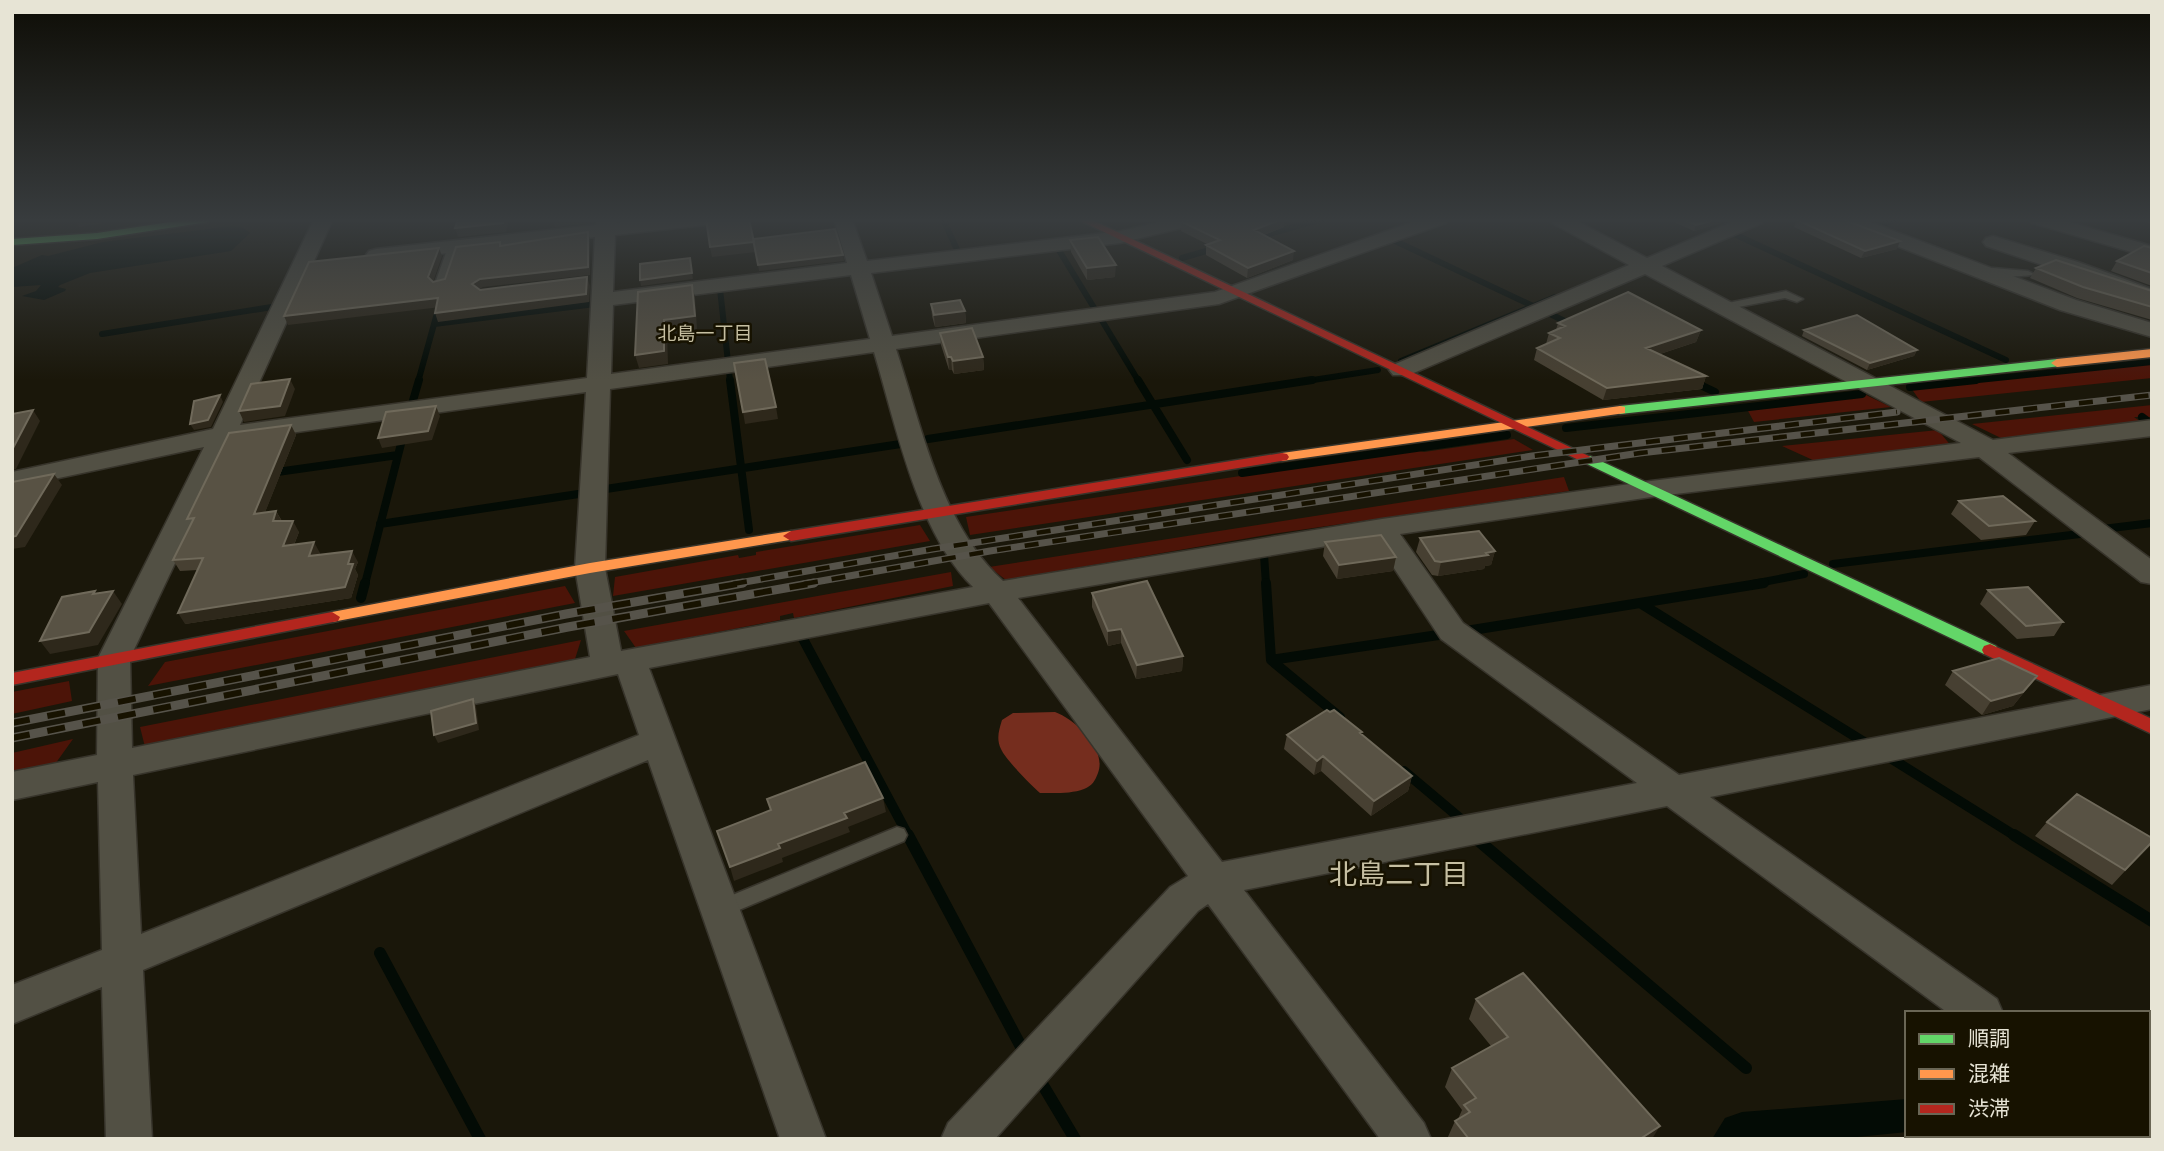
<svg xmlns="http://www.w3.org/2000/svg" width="2164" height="1151" font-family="'Roboto Serif','Noto Sans JP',serif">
<rect width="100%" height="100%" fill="#1a170a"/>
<path fill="#4c1408" d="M2152 364V378L1921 402 1911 388Z
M1866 395 1891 407 1754 422 1747 409Z
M2152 405V417H2134L2141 422 2001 438 1972 424Z
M1938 430 1952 447 1815 461 1782 446Z
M1514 439 1533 450 970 535 966 517 1415 450 1424 452Z
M1564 477 1569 491 1272 534 1006 580 989 567Z
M920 525 930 541 613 596 615 577 738 555 739 558 756 555V552Z
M951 572 953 586 794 618 793 613 780 616V620L636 648 624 631Z
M565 586 575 603 148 686 165 662Z
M581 640 575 659 145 747 140 727Z
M69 681 72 701 12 714V692Z
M73 739 53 767 12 777V753Z"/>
<path fill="#752d1e" d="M1055 712C1076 720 1107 749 1098 773 1095 781 1092 786 1084 789 1071 794 1054 793 1040 793 1030 784 1006 760 1001 749 996 739 999 730 1002 720L1013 713Z"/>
<path fill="#030b05" d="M233 226 243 228 250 233 231 251 90 273 60 285 58 287 66 289 65 291 44 300 22 296 36 291 41 285 12 287V268L42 255 48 256 103 242Z
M1907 1099V1132L1837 1139H1712L1725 1118 1742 1112Z"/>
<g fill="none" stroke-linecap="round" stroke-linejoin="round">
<path stroke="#030b05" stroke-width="6" d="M943 219 959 254
M1877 227 1895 219
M1734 234 2006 360
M1254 238 1322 219
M1393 240 1533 306
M1057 247 1096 311
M1182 258 1217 248
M720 289 728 362
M1550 314 1573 325
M1101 319 1139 382
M434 324 595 304
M102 334 272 307
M1401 361 1555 297
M729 370 730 382
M418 382 439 306
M1300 382 1378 370
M1959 382 2152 362"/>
<path stroke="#030b05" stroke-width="8" d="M730 380 749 530
M1138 380 1187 460
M1694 382 1715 392
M1910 387 1976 380
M412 404 419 380
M2142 417 2146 420
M1566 428 1862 394
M928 439 1312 380
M270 473 398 455
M1242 473 1507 435
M606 489 907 443
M380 524 585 493
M2103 529 2152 523
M1264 555 1266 584
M1833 564 2088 533
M365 584 403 436
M1753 584 1804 574"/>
<path stroke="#030b05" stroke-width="10" d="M1266 583 1271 660 1340 717
M361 598 365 583
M1640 603 1864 742
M1466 631 1764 583
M802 637 909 837
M1271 660 1445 634
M1892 759 2017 837
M1404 771 1461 819"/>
<path stroke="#030b05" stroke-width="12" d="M908 835 1025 1054
M2014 835 2152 921
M1479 841 1746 1068
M380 953 480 1139
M1041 1082 1075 1139"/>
<defs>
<path id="lane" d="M453 244 458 247 446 286 436 288 434 286 448 247Z
M1993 268 2028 271 2034 274C2030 277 1990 277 1983 276V272Z
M1786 291 1803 299 1797 302 1785 298 1723 310 1717 307 1723 304Z
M897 827 904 829 907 835 904 841 720 918 713 915 710 909 713 903Z"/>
<path id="street" d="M314 219H333L240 425 587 378 595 237 376 261 369 259 366 255 369 251 376 249 596 225 597 219H615L616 223 654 219H713L711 223 704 225 615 235 613 292 847 263 834 219H852L867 261 1121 231 1172 219H1205L1202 223 1120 243 871 273 892 336 1215 292 1421 219H1448L1446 223 1219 304 896 349C922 427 941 525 1003 581L1382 519 1651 481 1961 443 1645 274 1409 375H1393L1389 370 1393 365 1629 265 1552 223 1550 219H1573L1647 258 1739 219H1764L1762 223 1662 266 1993 440 2152 420V436L2008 453 2152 560V584L2141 582 1979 457 1651 497 1400 534 1463 623 1679 775 2152 685V709L1710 797 1997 999 2003 1013H1948L1667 806 1244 890 1424 1123 1431 1139H1380L1208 904 1198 911 995 1139H941L948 1123 1170 887 1188 876 989 603 649 668 826 1139H780L648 760 143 970 152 1139H106L102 987 12 1024V985L102 950 98 782 12 800V772L97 755 98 658 204 447 12 488V472L213 429ZM851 275 870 339 611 374 613 305ZM874 352C896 425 917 533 973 587L621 651 605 568 610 389ZM586 392 575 568 590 657 132 748 130 658 233 441ZM1374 538 1441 639 1637 783 1222 862 1018 598ZM618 674 639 735 141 934 133 775Z
M1835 219H1862L2076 300 2152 323V337L2060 310 1838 223Z
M2029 219H2059L2152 246V258L2032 223Z
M1993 236 2078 262 2152 289V302L1986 246 1983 242 1986 238Z"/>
<path id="fast" d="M190 219H213L208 222 97 239 12 245V239L97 233Z
M2057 359 2063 363 2061 366 1620 414 1613 410 1620 406Z
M1590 456 1996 646 1998 650 1996 654H1984L1585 463 1583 460Z"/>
<path id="slow" d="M2152 349V357L2057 367 2051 363 2057 359Z
M1620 406 1625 407V413L1282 461 1275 457 1282 453Z
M791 531 796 533 799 536 796 539 590 573 332 622 324 617 332 612 590 563Z"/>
<path id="jam" d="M1077 219H1090L1597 460 1595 463H1585Z
M1282 453 1287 454 1289 457 1287 460 791 541 783 536 791 531Z
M332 612 340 617 338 621 12 685V673Z
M1990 644 2152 719V734L1984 654 1982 650 1984 646Z"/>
</defs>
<use href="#lane" stroke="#37342b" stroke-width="3"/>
<use href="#street" stroke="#37342b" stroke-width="3"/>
<use href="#fast" stroke="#37342b" stroke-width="3"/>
<use href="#slow" stroke="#37342b" stroke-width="3"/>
<use href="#jam" stroke="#37342b" stroke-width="3"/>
<use href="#lane" fill="#525044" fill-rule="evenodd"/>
<use href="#street" fill="#525044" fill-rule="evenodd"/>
<use href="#fast" fill="#63d668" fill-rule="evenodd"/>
<use href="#slow" fill="#ff974d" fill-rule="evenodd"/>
<use href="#jam" fill="#b3261e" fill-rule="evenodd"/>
<defs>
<path id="rail-far1" d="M733 584 933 549 1532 456 1897 412
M804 584 990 551 1640 453 2152 395"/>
<path id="rail" d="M12 723 566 614 743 583
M12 738 568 627 814 583"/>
</defs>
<use href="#rail-far1" stroke="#56534a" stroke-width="7"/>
<use href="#rail" stroke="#56534a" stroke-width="9"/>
<use href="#rail-far1" stroke="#171200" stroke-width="4.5" stroke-dasharray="14" stroke-linecap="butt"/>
<use href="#rail" stroke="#171200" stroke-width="6" stroke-dasharray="18" stroke-linecap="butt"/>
</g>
<path fill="#474032" d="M1192 219H1284V227L1264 235 1293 260 1247 278 1206 255V245H1209L1181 231 1182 222Z
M1667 219H1729L1728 221 1694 231Z
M2134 219H2152V224Z
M1797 220 1897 249 1861 258 1794 227Z
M1070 240 1115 277 1087 280 1071 252Z
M2152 248V286L2111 271 2117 261Z
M2036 268 2152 291V320L2077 298 2030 278Z
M931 304 965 311 966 323 935 327 932 316Z
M1558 323 1701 330 1696 342 1660 354 1706 376 1702 389 1603 400 1534 360 1537 348 1546 344 1549 333 1556 330Z
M1804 330 1917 350 1914 356 1867 370 1802 336Z
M940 333 983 357 984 370 954 374 952 370H949L941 345Z
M291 425 296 435 265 512 276 511 282 521 299 532 294 545 320 553 319 555 358 562 355 569 358 575 351 598 185 624 198 570 180 571 173 560Z
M1959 501 2035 521 2026 535 1981 540 1951 514Z
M1420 538 1495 551 1491 565 1485 566 1484 569 1438 576 1432 575 1416 552Z
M1325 542 1396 557 1393 571 1337 579 1323 556Z
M1988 590 2063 622 2054 636 2017 639 1980 604Z
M1092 593 1183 656 1182 671 1136 679 1121 643 1108 646 1092 607Z
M1953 671 2037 676 2013 706 1982 715 1945 685Z
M1287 735H1361L1412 776 1408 791 1371 816 1321 771 1314 775 1284 749Z
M2047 822 2152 842 2112 885 2035 836Z
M1476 999 1652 1139H1447L1455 1121 1458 1119 1462 1110 1445 1087 1452 1068 1491 1046 1469 1019Z"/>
<path fill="#2e281b" d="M75 219H131L79 227Z
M504 219H509L506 232 458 237 455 228Z
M575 219H596L594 223 555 227 553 221Z
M1282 219H1284V227L1253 239 1254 230Z
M1718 219H1729L1728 221 1694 231 1696 225Z
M588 232 590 240V275L483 287 475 292 472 284 480 279Z
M1900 241 1897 249 1861 258 1865 251Z
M754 242 756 252 712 257 710 247Z
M439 248 442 256 432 285 428 277Z
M1294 251 1293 260 1247 278 1248 268Z
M843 255 844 261 759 271 758 265Z
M690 258 693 279 641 286 640 280Z
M1116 265 1115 277 1087 280V268Z
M587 277 590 286 589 302 438 322 435 313Z
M692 285 695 297 697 329 667 332 668 364 639 368 635 355Z
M438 298 441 307 288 325 284 316Z
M965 311 966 323 935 327 934 315Z
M1701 330 1696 342 1642 360 1646 348Z
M1917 350 1914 356 1867 370 1870 363Z
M948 357H951L952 370H949Z
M983 357 984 370 954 374 953 361Z
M1706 376 1702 389 1603 400 1607 388Z
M290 379 295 389 285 416 244 422 239 411Z
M220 395 223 402 211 427 194 430 190 424Z
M436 406 440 416 432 440 382 448 378 438Z
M776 407 778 419 745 424 743 412Z
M33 410 40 421 16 469 12 470V450Z
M291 425 296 435 260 525 254 514Z
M54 474 62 485 25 547 12 549V537Z
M276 511 282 522 273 521Z
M293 521 299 532 289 557 283 546Z
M314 542 320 553 315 567 309 556Z
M352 551 358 562 355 569 358 575 351 598 185 624 178 613 348 564Z
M1495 551 1491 565 1485 566 1484 569 1438 576 1441 562Z
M1396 557 1393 571 1337 579 1339 565Z
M113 591 122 604 98 645 50 654 40 641Z
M1121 629V643L1108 646V631Z
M1183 656 1182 671 1136 679 1137 665Z
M2037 676 2013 706 1982 715 1991 701Z
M473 699 476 706 479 730 438 743 434 735Z
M1323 756 1321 771 1314 775 1317 761Z
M1412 776 1408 791 1371 816 1374 801Z
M883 798 886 812 848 827 850 832 782 858 783 862 734 881 730 867 844 813Z
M1660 1126 1652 1139H1640Z"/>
<path fill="#585244" stroke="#6f695a" stroke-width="2" d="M458 219H504L503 223 455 228Z
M553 219H575L553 221Z
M706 219H749L754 242 710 247Z
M1192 219H1282L1254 230 1294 251 1248 268 1206 245 1220 240 1182 222Z
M1682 219H1718L1696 225Z
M1801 219H1842L1900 241 1865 251 1797 220Z
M835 229 843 255 758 265 753 239Z
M588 232V267L480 279 472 284 480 290 587 277 586 294 435 313 438 298 284 316 309 262 439 248 428 277 433 282 445 279 456 247 500 242V246Z
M1098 237 1116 265 1087 268 1070 240Z
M2144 246 2152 248V273L2117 261Z
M690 258 692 273 640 280V264Z
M2056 260 2152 291V307L2083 287 2036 268Z
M692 285 695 316 664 320V351L635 355 638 292Z
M1628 292 1701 330 1646 348 1706 376 1607 388 1537 348 1560 338 1549 333 1565 326 1558 323Z
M960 300 965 311 934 315 931 304Z
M1857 315 1917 350 1870 363 1804 330Z
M972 328 983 357 953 361 951 357H948L940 333Z
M765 359 776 407 743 412 734 363Z
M290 379 280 406 239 411 251 384Z
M220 395 208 420 190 424 194 401Z
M436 406 428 431 378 438 386 412Z
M33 410 12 450V414Z
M291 425 254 514 276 511 273 521H293L283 546 314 542 309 556 352 551 348 564H353L345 587 178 613 203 558 173 560 194 518 187 519 229 433Z
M54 474 16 536 12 537V482Z
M2003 496 2035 521 1989 526 1959 501Z
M1479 531 1495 551 1486 553 1488 555 1441 562 1435 561 1420 538Z
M1381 535 1396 557 1339 565 1325 542Z
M1147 581 1183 656 1137 665 1121 629 1108 631 1092 593Z
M2028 587 2063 622 2026 626 1988 590Z
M95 591 93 594 113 591 89 632 40 641 62 597Z
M1999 658 2037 676 2023 692 1991 701 1953 671Z
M473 699 476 723 434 735 431 711Z
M1327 710 1330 712 1334 710 1362 732 1360 733 1412 776 1374 801 1323 756 1317 761 1287 735Z
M865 762 883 798 844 813 847 818 778 844 780 848 730 867 717 831 771 810 767 799Z
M2077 794 2152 838V842L2125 870 2047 822Z
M1523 973 1660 1126 1640 1139H1469L1455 1121 1470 1112 1464 1105 1476 1098 1452 1068 1508 1037 1476 999Z"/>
<linearGradient id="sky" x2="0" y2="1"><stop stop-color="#0e0d06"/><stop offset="0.58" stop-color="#383c3e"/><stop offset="1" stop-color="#383c3e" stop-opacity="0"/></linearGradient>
<rect width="2164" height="380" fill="url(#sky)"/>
<g text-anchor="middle" stroke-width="5" stroke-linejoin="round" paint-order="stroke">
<g font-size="19" fill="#c6bfa2" stroke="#171200">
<text x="705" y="340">北島一丁目</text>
</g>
<g font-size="28" fill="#c6bfa2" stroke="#171200">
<text x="1399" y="884">北島二丁目</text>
</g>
</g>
<rect width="2164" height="1151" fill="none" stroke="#e7e4d5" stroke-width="28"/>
<rect x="1905" y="1011" width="245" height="126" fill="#171200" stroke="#6a6655" stroke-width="2"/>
<rect x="1919" y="1034" width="35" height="10" fill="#63d668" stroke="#6a6655" stroke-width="2"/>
<text x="1968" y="1046" font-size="21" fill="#e7e4d5">順調</text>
<rect x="1919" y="1069" width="35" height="10" fill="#ff974d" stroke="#6a6655" stroke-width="2"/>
<text x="1968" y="1081" font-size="21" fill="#e7e4d5">混雑</text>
<rect x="1919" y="1104" width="35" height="10" fill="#b3261e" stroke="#6a6655" stroke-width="2"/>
<text x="1968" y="1116" font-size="21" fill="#e7e4d5">渋滞</text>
</svg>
